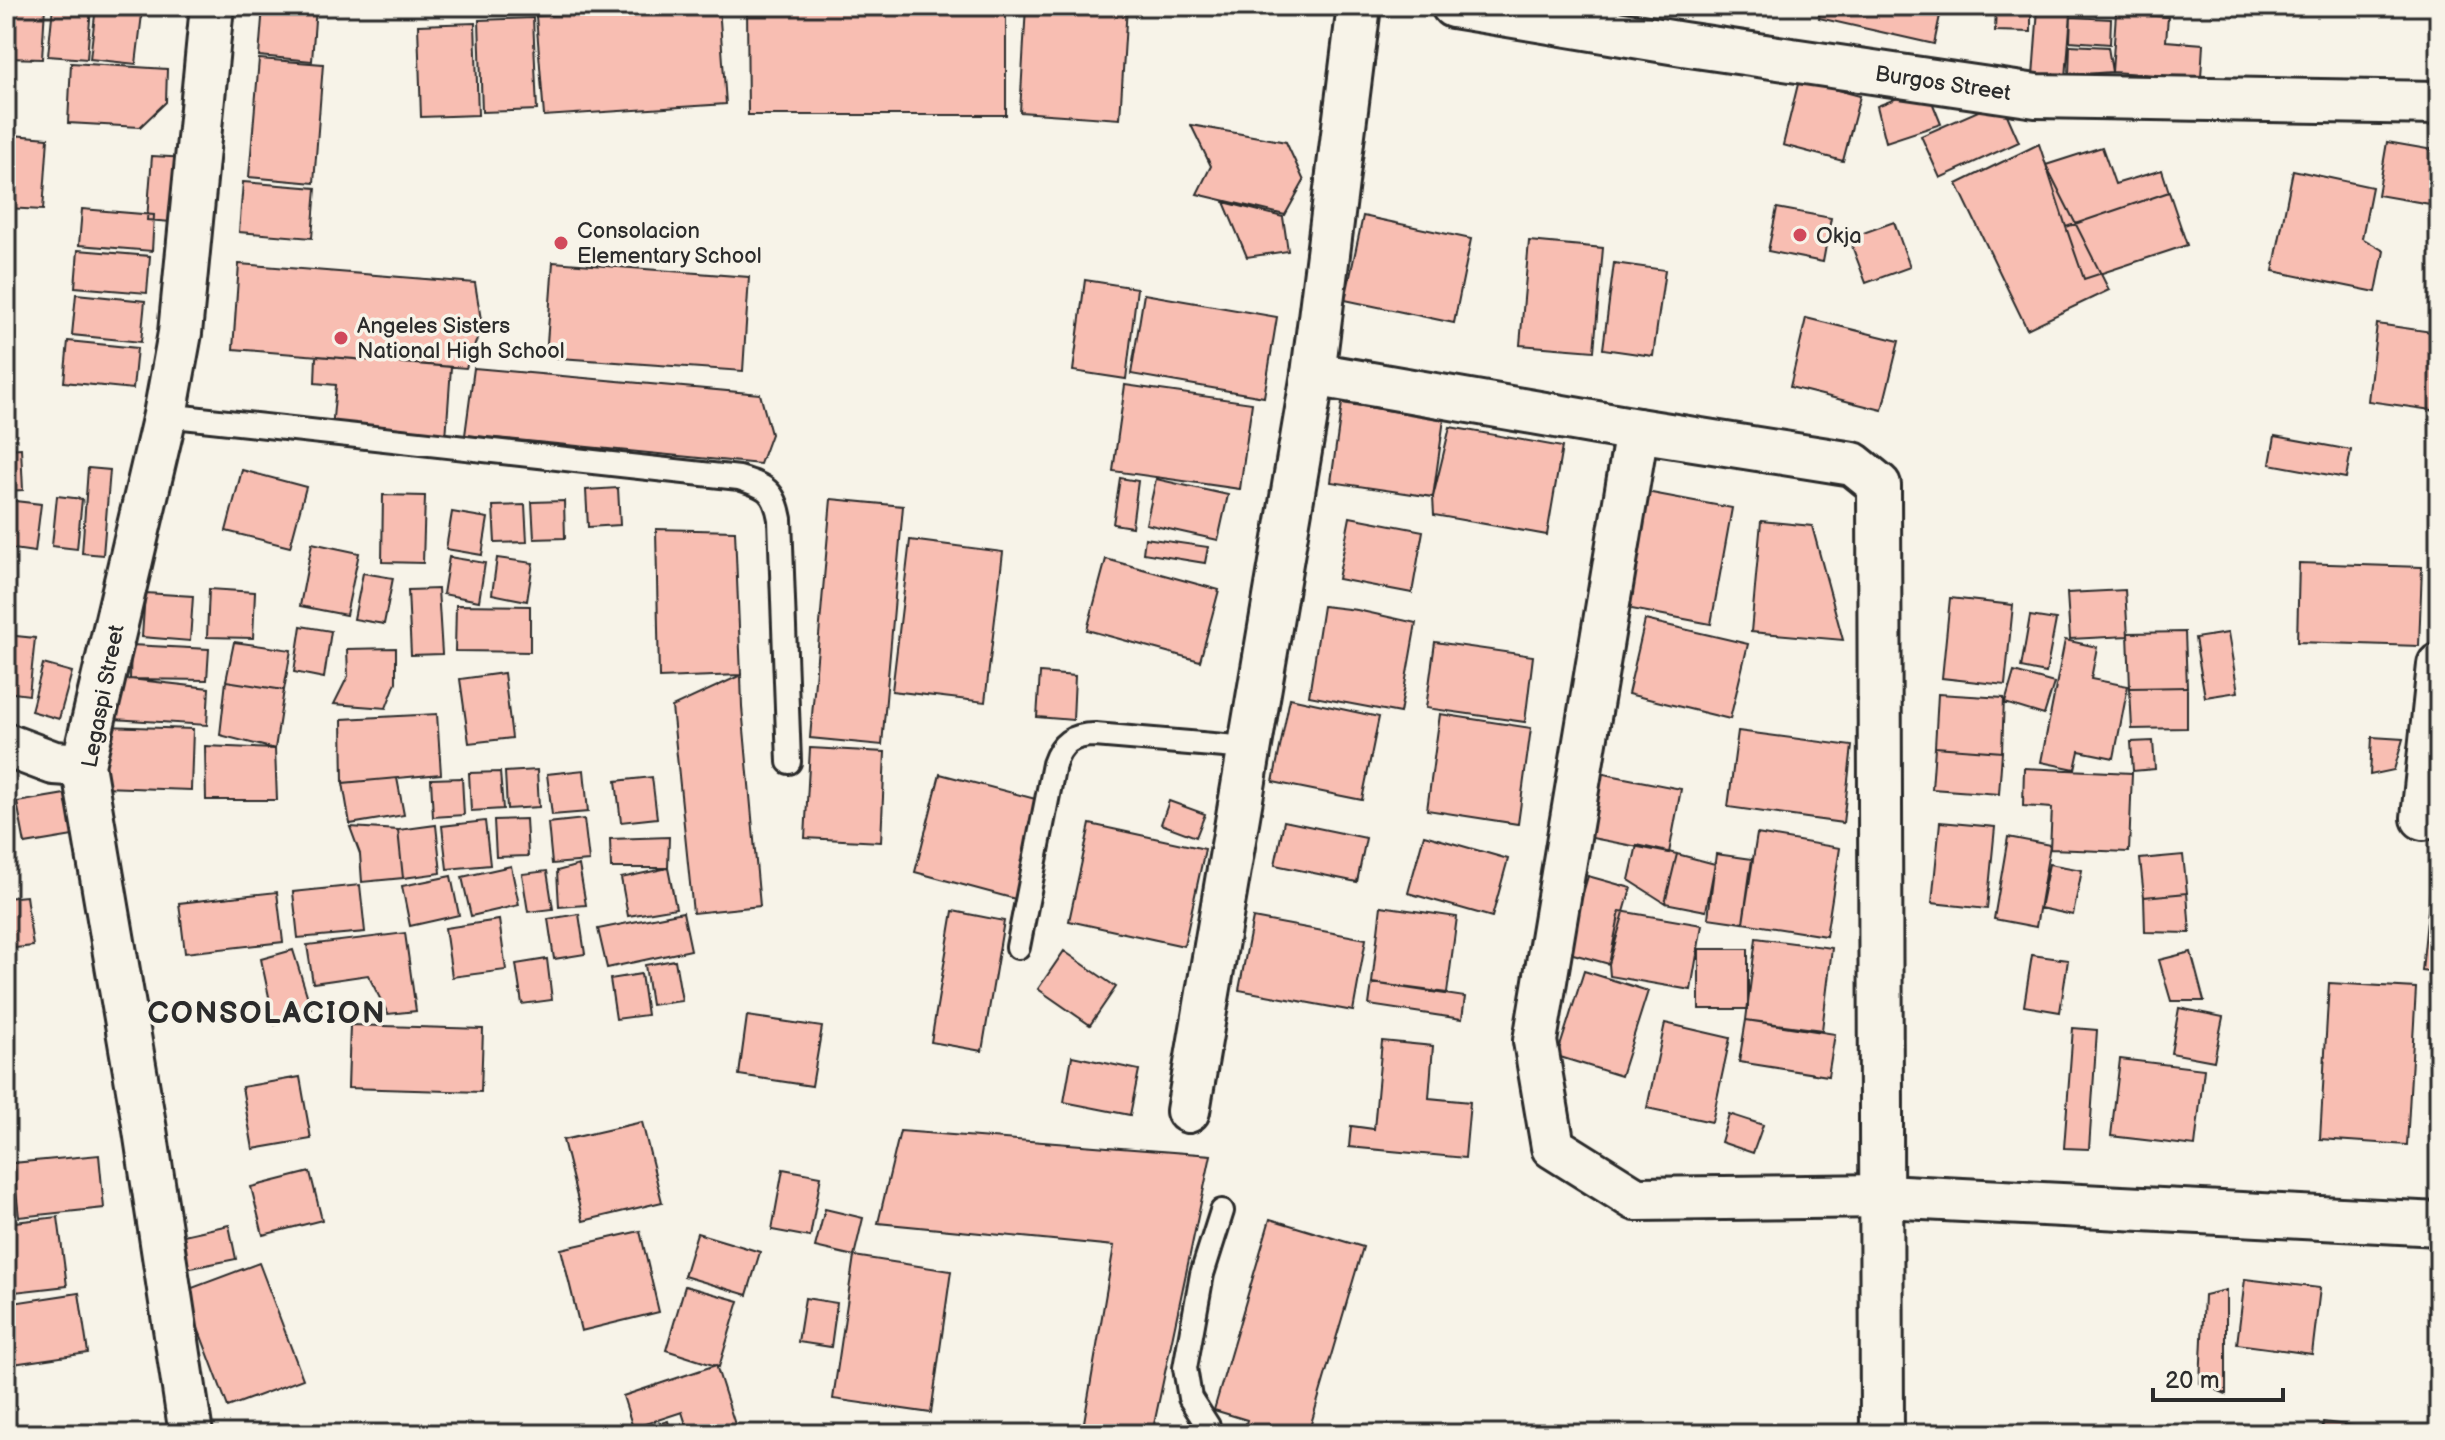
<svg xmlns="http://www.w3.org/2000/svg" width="2445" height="1440" font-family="'Balsamiq Sans',sans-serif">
<rect width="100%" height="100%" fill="#f7f3e8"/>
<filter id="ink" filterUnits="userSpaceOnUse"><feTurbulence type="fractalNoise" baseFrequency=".0125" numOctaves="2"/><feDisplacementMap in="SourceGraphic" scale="16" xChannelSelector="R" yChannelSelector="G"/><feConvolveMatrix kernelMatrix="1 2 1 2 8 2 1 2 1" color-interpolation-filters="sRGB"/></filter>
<g filter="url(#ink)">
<path fill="#f8beb2" stroke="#2b2b2b" stroke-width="2" d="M6 6H45L42 59 6 58Z
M53 6H91L87 59 48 56Z
M96 6H143L136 64 90 59Z
M263 6H316L312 61 259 56Z
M680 6H719L726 104 544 116 536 16Z
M747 6H1006V115H748Z
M1026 6H1127L1120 119 1020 112Z
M1821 6H1942L1934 44 1819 18Z
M1996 6H2031V32L1995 31Z
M2038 9 2071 13 2066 78 2033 76Z
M2116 13 2168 17 2166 41 2203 44 2201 78 2112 72Z
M2071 17 2111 19 2110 44 2070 41Z
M533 18 537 110 482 112 479 20Z
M475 23 478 115 421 117 418 25Z
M2070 45 2108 47 2112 72 2069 75Z
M259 59 323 64 314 183 249 177Z
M71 63 167 69 166 102 140 127 68 123Z
M1799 80 1860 96 1843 161 1783 145Z
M1926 87 1941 124 1886 142 1877 106Z
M2001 101 2019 142 1940 178 1921 136Z
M1191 125 1286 142 1304 181 1285 215 1197 194 1211 166Z
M12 135 48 138 43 210 6 208V147Z
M2387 142 2439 151 2430 204 2378 195Z
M2039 144 2046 165 2109 290 2027 329 1957 184Z
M2102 147 2115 184 2162 170 2169 192 2066 227 2046 165Z
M152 156 188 158 184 223 147 220Z
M2293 170 2372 187 2362 238 2384 251 2376 292 2273 271Z
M243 182 316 188 312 238 239 232Z
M2169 192 2187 245 2084 279 2066 227Z
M1224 202 1283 217 1288 251 1247 257Z
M1777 208 1831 218 1823 262 1768 251Z
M82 209 154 215 152 251 79 245Z
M1363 216 1471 239 1454 323 1345 300Z
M1894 222 1910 267 1866 283 1849 238Z
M1529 241 1603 248 1594 351 1520 345Z
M78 250 150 256 147 293 75 287Z
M553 262 749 277 743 371 546 357Z
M1614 263 1665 270 1653 356 1603 349Z
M239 264 475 283 482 326 466 368 233 349Z
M1085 280 1137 288 1126 379 1073 371Z
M76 294 145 301 141 342 72 335Z
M1144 294 1277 317 1264 397 1131 374Z
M1806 318 1899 341 1882 410 1790 387Z
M2377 324 2439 333V411L2368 401Z
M68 341 137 348 133 389 64 382Z
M316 356 451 367 446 438 332 429 336 385 315 383Z
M474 368 760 394 771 434 760 464 465 435Z
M1125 385 1252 403 1240 489 1113 471Z
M1342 403 1444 419 1433 497 1331 482Z
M6 407 12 408 8 439H6Z
M1450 427 1562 447 1547 535 1434 515 1433 497Z
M2275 436 2351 450 2346 478 2270 464Z
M21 448 23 490 6 491V449Z
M88 468 110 470 103 555 82 553Z
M242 470 306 487 290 547 226 531Z
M1120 478 1138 481 1132 527 1113 524Z
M1156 479 1228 495 1218 540 1146 524Z
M618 488 620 525 588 527 586 490Z
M1641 491 1732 508 1711 624 1621 607Z
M383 495 425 496 423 563 382 562Z
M57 496 82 499 77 549 52 546Z
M831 499 903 506 882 745 810 738Z
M6 500 41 504 35 552 6 548Z
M564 501 565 538 534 539 532 502Z
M525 505 527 542 495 543 493 506Z
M452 512 488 518 482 555 446 549Z
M1350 517 1423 531 1412 593 1338 579Z
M1761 521 1812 526 1843 640 1751 632Z
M656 529 735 531 741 675 659 678Z
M1145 538 1208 547 1205 563 1143 553Z
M910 540 1003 552 985 702 892 691Z
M312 543 359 553 346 615 300 606Z
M449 557 485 563 479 601 443 594Z
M497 558 533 563 527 601 492 594Z
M1106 559 1219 590 1200 661 1087 630Z
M2299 563 2422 567 2419 646 2297 642Z
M363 573 393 578 384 624 354 619Z
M209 589 255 592 253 638 207 637Z
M438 589 442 654 411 655 408 590Z
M2125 590 2128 636 2070 639 2067 593Z
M145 593 193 596 190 641 142 637Z
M1950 598 2013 605 2005 685 1942 678Z
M456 605 530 606V652L455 651Z
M1323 606 1357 610 1416 623 1400 713 1309 696Z
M2030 616 2056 620 2046 673 2021 668Z
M1645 620 1748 644 1730 719 1628 694Z
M301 626 331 631 324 678 294 672Z
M2185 632 2187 687 2130 688 2128 633Z
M2228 633 2238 692 2205 697 2195 638Z
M6 635 35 638 29 695 6 692Z
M2065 640 2097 647 2091 679 2128 686 2114 758 2079 751 2075 769 2041 762Z
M234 642 291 650 284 690 226 681Z
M1435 642 1533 656 1525 722 1426 708Z
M131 645 209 649 207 680 130 679Z
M396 648V682L386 708 334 704 348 676 347 649Z
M43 664 72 672 59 719 31 711Z
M2014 672 2054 683 2044 715 2005 703Z
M504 673 512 738 469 743 460 679Z
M1040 673 1075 676 1073 720 1037 717Z
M741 675 742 707 760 906 693 913 672 707Z
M130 679 209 688 207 725 114 719 116 682Z
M226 681 284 690 275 749 220 735Z
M2187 687V728L2132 729 2130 688Z
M1938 694 2004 698 2002 752 1935 747Z
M1290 698 1379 717 1362 800 1273 782Z
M437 714 441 774 343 783 342 719Z
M1440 714 1531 728 1518 824 1427 810Z
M104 726 193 729 191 790 102 787Z
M1738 731 1852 746 1843 823 1728 807Z
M2372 737 2403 739 2394 770 2370 775Z
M2153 741 2155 769 2133 771 2131 742Z
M205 746 275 749 277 800H206Z
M1935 747 2002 752 1999 794 1932 789Z
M810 748 885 752 881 842 805 838Z
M2024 768 2132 773 2129 852 2050 849 2052 808 2023 806Z
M537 770 539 807 507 809 505 772Z
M584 770 588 812 552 815 547 774Z
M500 772 503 809 471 811 469 773Z
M1599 773 1681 789 1669 853 1587 837Z
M940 774 1043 801 1019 900 915 872Z
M652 777 657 818 621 822 616 781Z
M397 778 404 815 350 824 343 783Z
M462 778 464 815 433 817 431 779Z
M71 793 79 835 25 844 17 802Z
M1169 801 1205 814 1196 837 1161 824Z
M526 819 528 856 496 857 494 820Z
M584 819 589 861 552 864 548 823Z
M485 821 490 865 447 869 442 826Z
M1284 821 1366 838 1357 882 1275 865Z
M1940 822 1995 827 1987 909 1932 903Z
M1090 824 1205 849 1184 946 1069 921Z
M436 825 441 873 403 878 398 830Z
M350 827 398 830 403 878 362 882 360 854Z
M1757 834 1840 848 1826 936 1743 923Z
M1424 835 1508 859 1492 917 1408 893Z
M669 837 668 868H611L610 839Z
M2008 837 2050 845 2036 927 1994 919Z
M1637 845 1677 854 1665 903 1629 880Z
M1677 854 1715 864 1706 911 1665 903Z
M1716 854 1752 859 1743 923 1708 918Z
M2183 855 2187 893 2144 897 2140 859Z
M2049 864 2082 870 2073 915 2040 908Z
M579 865 586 905 559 907 557 871Z
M511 866 519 905 471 916 462 877Z
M668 868 676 908 628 916 621 878Z
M547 871 553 909 528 912 522 874Z
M451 876 459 915 410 926 402 886Z
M1588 876 1631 888 1609 964 1566 952Z
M2431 880 2439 881V973L2422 971Z
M360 885 365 932 298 938 293 892Z
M277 892 283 942 185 953 179 903Z
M2187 893 2190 933 2145 932 2144 897Z
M26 896 33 946 6 949V898Z
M1381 906 1457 917 1447 993 1372 983Z
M953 911 1004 921 982 1051 931 1042Z
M1620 911 1702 925 1691 990 1610 976 1609 964Z
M683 912 691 950 607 968 598 929Z
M579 914 585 954 554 959 548 919Z
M1253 918 1366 939 1353 1011 1239 990Z
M499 920 506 970 452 977 445 928Z
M405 933 416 1011 388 1014 368 975 313 983 307 945Z
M1756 938 1832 948 1822 1030 1746 1020Z
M1699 949H1748V1009H1699Z
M293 950 311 1008 275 1025 261 959Z
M1064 951 1116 987 1090 1025 1038 989Z
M2191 952 2204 1001H2171L2159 960Z
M2032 955 2068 960 2060 1012 2024 1006Z
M547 959 552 1000 522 1004 516 964Z
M675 960 682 1001 651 1005 645 965Z
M1584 971 1648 991 1621 1076 1557 1056Z
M641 974 647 1015 616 1019 610 979Z
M1372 983 1465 997 1462 1019 1369 1005Z
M2329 983 2416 988 2407 1145 2320 1139Z
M2179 1008 2223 1017 2214 1061 2171 1053Z
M747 1016 822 1027 812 1086 739 1075Z
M1746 1020 1835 1034 1828 1076 1739 1062Z
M1665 1023 1730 1038 1712 1122 1647 1108Z
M350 1025 483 1029 481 1092 348 1088Z
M2073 1028 2097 1030 2089 1149 2064 1148Z
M1382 1041 1433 1046 1429 1098 1470 1102 1465 1158 1349 1147 1351 1126 1374 1129Z
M1072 1056 1139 1070 1130 1115 1064 1102Z
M2120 1059 2204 1069 2195 1146 2111 1136Z
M300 1077 311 1139 253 1149 242 1087Z
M1729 1114 1763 1125 1753 1153 1721 1142Z
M642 1122 662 1202 583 1221 563 1140Z
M900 1131 1211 1155 1152 1434H1082L1114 1246 878 1223Z
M99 1155 104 1208 19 1217 13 1163Z
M6 1161 16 1214 6 1216Z
M783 1169 821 1176 810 1237 772 1230Z
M310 1172 322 1220 263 1235 251 1187Z
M825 1209 863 1218 854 1256 815 1247Z
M58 1217 67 1286 6 1293V1223Z
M1270 1219 1363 1247 1308 1434H1243L1247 1420 1214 1410Z
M229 1225 236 1259 186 1269 179 1236Z
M640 1231 659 1312 581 1331 561 1249Z
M697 1233 760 1252 747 1295 684 1276Z
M854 1256 951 1271 931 1413 833 1399Z
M259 1263 303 1379 228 1407 184 1291Z
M2245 1279 2320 1288 2312 1354 2237 1344Z
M685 1286 739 1301 719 1367 666 1350Z
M2226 1290V1394L2200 1383 2204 1295Z
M79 1293 88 1353 6 1365V1304Z
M805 1298 837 1303 831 1347 798 1342Z
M716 1365 738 1434H689L682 1412 633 1428 623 1396Z
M668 1421 672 1434H636L635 1431Z
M2323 1422 2418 1434H2322Z
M564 1430 608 1434H563Z"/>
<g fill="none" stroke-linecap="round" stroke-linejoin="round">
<defs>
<path id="lane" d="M165 415 739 478C765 486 775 490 780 519L789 762
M1018 947 1054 764C1061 743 1072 735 1095 735L1248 748
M1209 1434 1208 1426 1190 1398 1185 1368 1202 1274 1222 1211"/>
<g id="street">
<path id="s1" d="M1453 6 1683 44 2036 96 2439 103"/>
<path d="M1313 374 1637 430 1853 464 1879 485 1882 1434"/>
<path d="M1637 430 1535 1041 1553 1147 1636 1199 1883 1196 2439 1224"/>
<path d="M6 745 54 763 83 765"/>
<path d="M2423 818 2439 665"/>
<path d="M1188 1111 1313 374 1359 6"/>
<path d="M191 1434 145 1130 83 765 165 415 180 333 212 6"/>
</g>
</defs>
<use href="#lane" stroke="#2b2b2b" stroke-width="28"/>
<use href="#street" stroke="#2b2b2b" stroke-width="48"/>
<use href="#lane" stroke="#f7f3e8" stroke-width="22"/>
<use href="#street" stroke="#f7f3e8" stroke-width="42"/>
</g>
</g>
<g fill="#d1495b" stroke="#f7f3e8" stroke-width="3">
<circle cx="1800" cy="235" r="8"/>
<circle cx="561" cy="243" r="8"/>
<circle cx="341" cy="338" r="8"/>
</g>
<g text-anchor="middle" stroke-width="7" stroke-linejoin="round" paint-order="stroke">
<g font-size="22" fill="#2b2b2b" stroke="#f7f3e8">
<text dy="8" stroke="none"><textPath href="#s1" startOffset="496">Burgos Street</textPath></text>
<text transform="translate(102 696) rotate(-79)" y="8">Legaspi Street</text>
</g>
<g font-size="22" fill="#2b2b2b" stroke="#f7f3e8" text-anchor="start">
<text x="577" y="238">Consolacion<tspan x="577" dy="25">Elementary School</tspan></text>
<text x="1816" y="243">Okja</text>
<text x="357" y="333">Angeles Sisters<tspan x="357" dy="25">National High School</tspan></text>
</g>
<g font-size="30" font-weight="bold" letter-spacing="2" fill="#2b2b2b" stroke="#f7f3e8">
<text x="267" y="1023">CONSOLACION</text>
</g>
</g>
<rect width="2445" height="1440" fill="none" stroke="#f7f3e8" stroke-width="32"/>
<rect x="16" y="16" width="2413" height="1408" fill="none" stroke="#2b2b2b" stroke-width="3" filter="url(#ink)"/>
<path d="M2153 1388v12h130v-12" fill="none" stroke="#2b2b2b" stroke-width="4"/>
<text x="2165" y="1388" font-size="24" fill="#2b2b2b" stroke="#f7f3e8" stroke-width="6" paint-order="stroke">20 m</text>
</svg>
